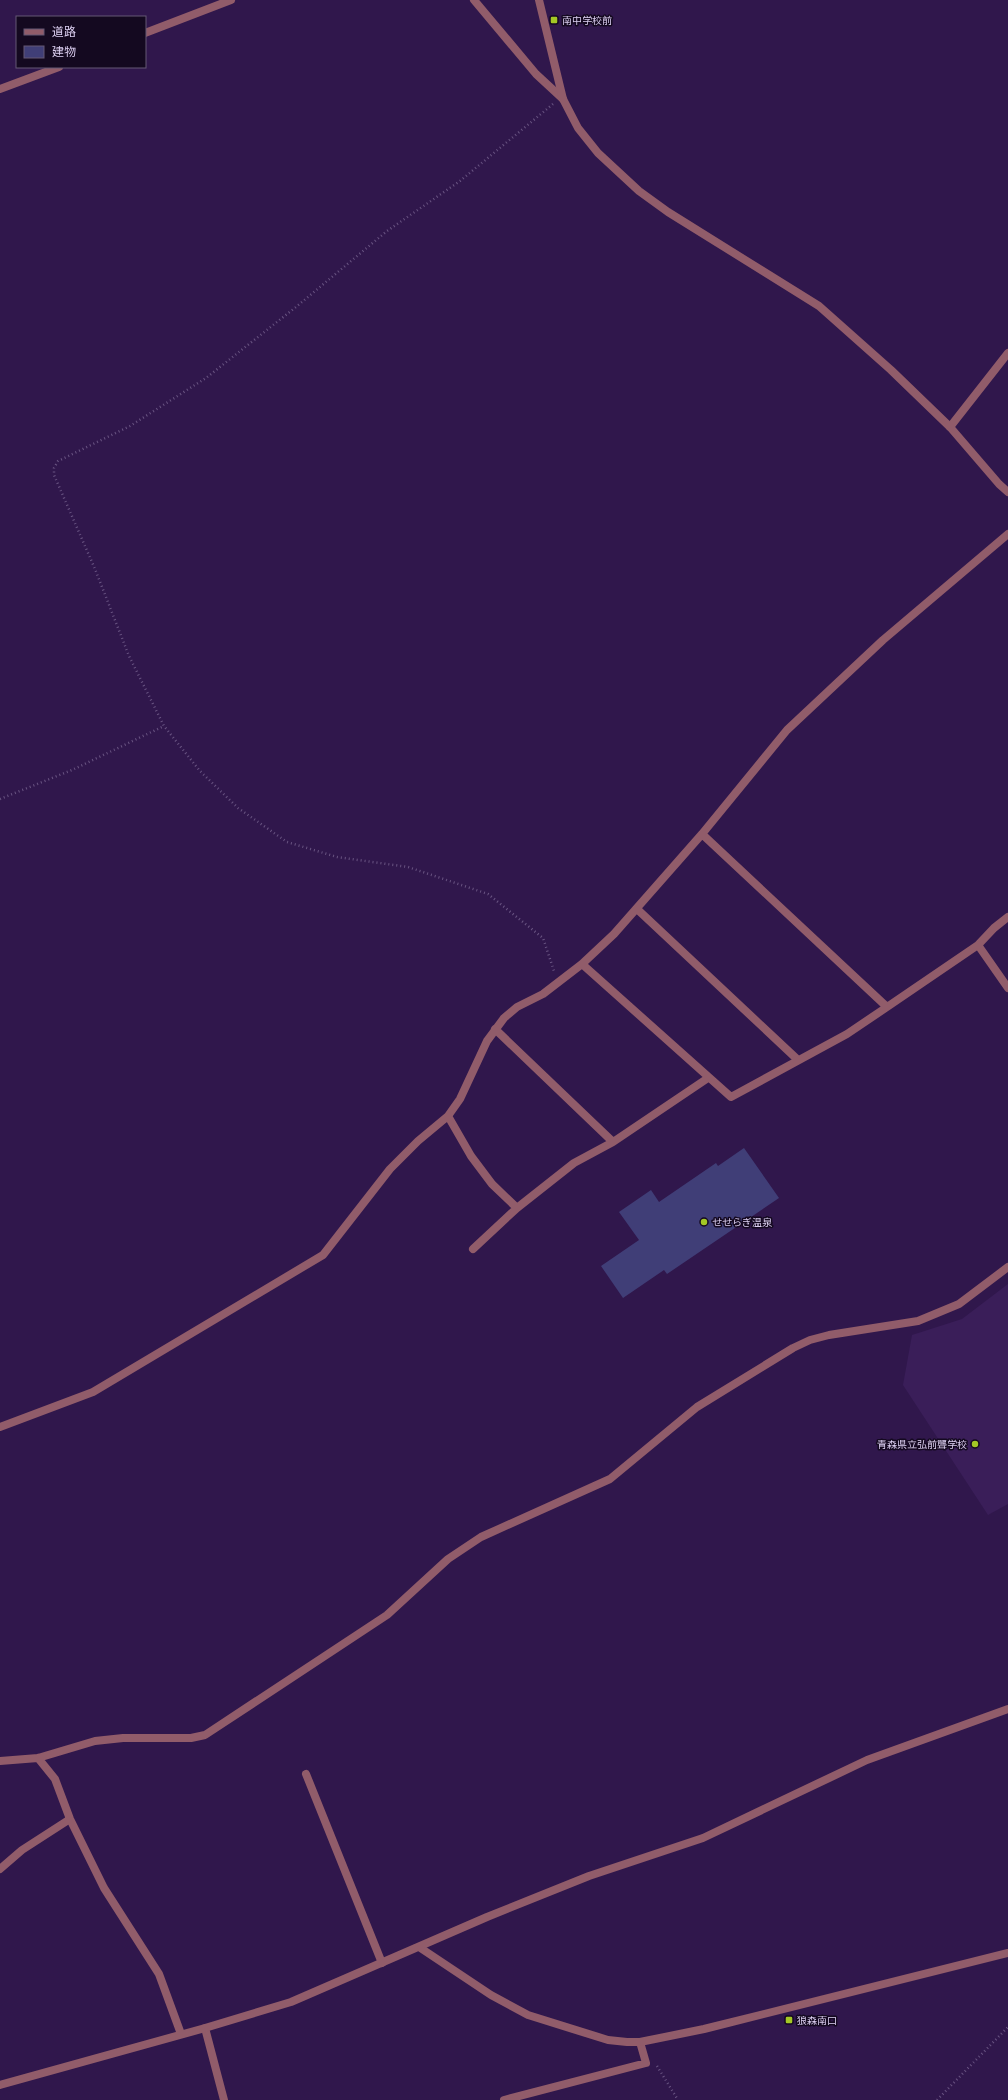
<svg xmlns="http://www.w3.org/2000/svg" width="1008" height="2100" font-family="'Varela Round','Noto Sans JP',sans-serif">
<rect width="100%" height="100%" fill="#30174c"/>
<path fill="#3a1e59" d="M1008 1284V1504L988 1515 903 1385 912 1335 962 1319Z"/>
<path fill="#403e77" d="M744 1148 779 1198 667 1274 664 1270 623 1298 601 1266 639 1240 619 1212 651 1190 659 1202 716 1163 718 1166Z"/>
<g fill="none" stroke-linecap="round" stroke-linejoin="round">
<path stroke="#695482" stroke-width="2.5" stroke-dasharray="1 3" stroke-linecap="butt" d="M553 104 460 181 387 231 296 307 206 378 130 426 58 461 54 468V475L95 569 129 656 164 726 200 771 238 808 287 842 337 857 408 867 488 894 543 938 554 971
M0 799 72 770 164 726
M657 2066 678 2100
M937 2100 1008 2027"/>
<path stroke="#915c6a" stroke-width="8" d="M474 0 536 74 563 99
M145 33 231 0
M0 89 59 67
M950 427 1008 353
M637 909 798 1060
M978 945 1008 988
M582 964 731 1097 847 1034 887 1007 702 834
M887 1007 978 945 994 928 1008 917
M495 1029 613 1142
M448 1116 471 1156 492 1184 517 1208
M473 1249 517 1208 574 1163 613 1142 708 1078
M0 1427 93 1392 323 1255 390 1169 418 1141 448 1116 460 1099 487 1041 504 1018 517 1007 543 994 582 964 614 934 702 834 787 730 883 640 1008 534
M38 1758 55 1779 70 1819 104 1888 159 1974 181 2034
M0 1761 38 1758 95 1741 123 1738H191L205 1735 387 1615 448 1559 481 1537 610 1479 697 1407 793 1348 810 1340 829 1335 918 1321 959 1304 1008 1267
M306 1774 382 1963
M0 1869 22 1850 70 1819
M205 2028 224 2100
M504 2100 646 2063 640 2042"/>
<path stroke="#915c6a" stroke-width="8" d="M539 0 563 99 578 128 598 153 639 191 668 212 819 306 891 370 950 427 999 484 1008 492
M419 1947 491 1995 528 2015 608 2040 627 2042H640L704 2029 1008 1953
M0 2085 205 2028 291 2002 487 1917 589 1876 703 1838 867 1760 1008 1709"/>
</g>
<g fill="#a4c825" stroke="#140920" stroke-width="1.5">
<rect x="550" y="16" width="8" height="8" rx="2"/>
<circle cx="704" cy="1222" r="4"/>
<circle cx="975" cy="1444" r="4"/>
<rect x="785" y="2016" width="8" height="8" rx="2"/>
</g>
<g text-anchor="middle" stroke-width="3" stroke-linejoin="round" paint-order="stroke">
<g font-size="10" fill="#dccff1" stroke="#140920" text-anchor="start">
<text x="562" y="24">南中学校前</text>
<text x="712" y="1226">せせらぎ温泉</text>
<text x="967" y="1448" text-anchor="end">青森県立弘前聾学校</text>
<text x="797" y="2024">狼森南口</text>
</g>
</g>
<rect x="16" y="16" width="130" height="52" fill="#140920" stroke="#645874"/>
<rect x="24" y="29" width="20" height="6" fill="#915c6a" stroke="#645874"/>
<text x="52" y="36" font-size="12" fill="#dccff1">道路</text>
<rect x="24" y="46" width="20" height="12" fill="#403e77" stroke="#645874"/>
<text x="52" y="56" font-size="12" fill="#dccff1">建物</text>
</svg>
